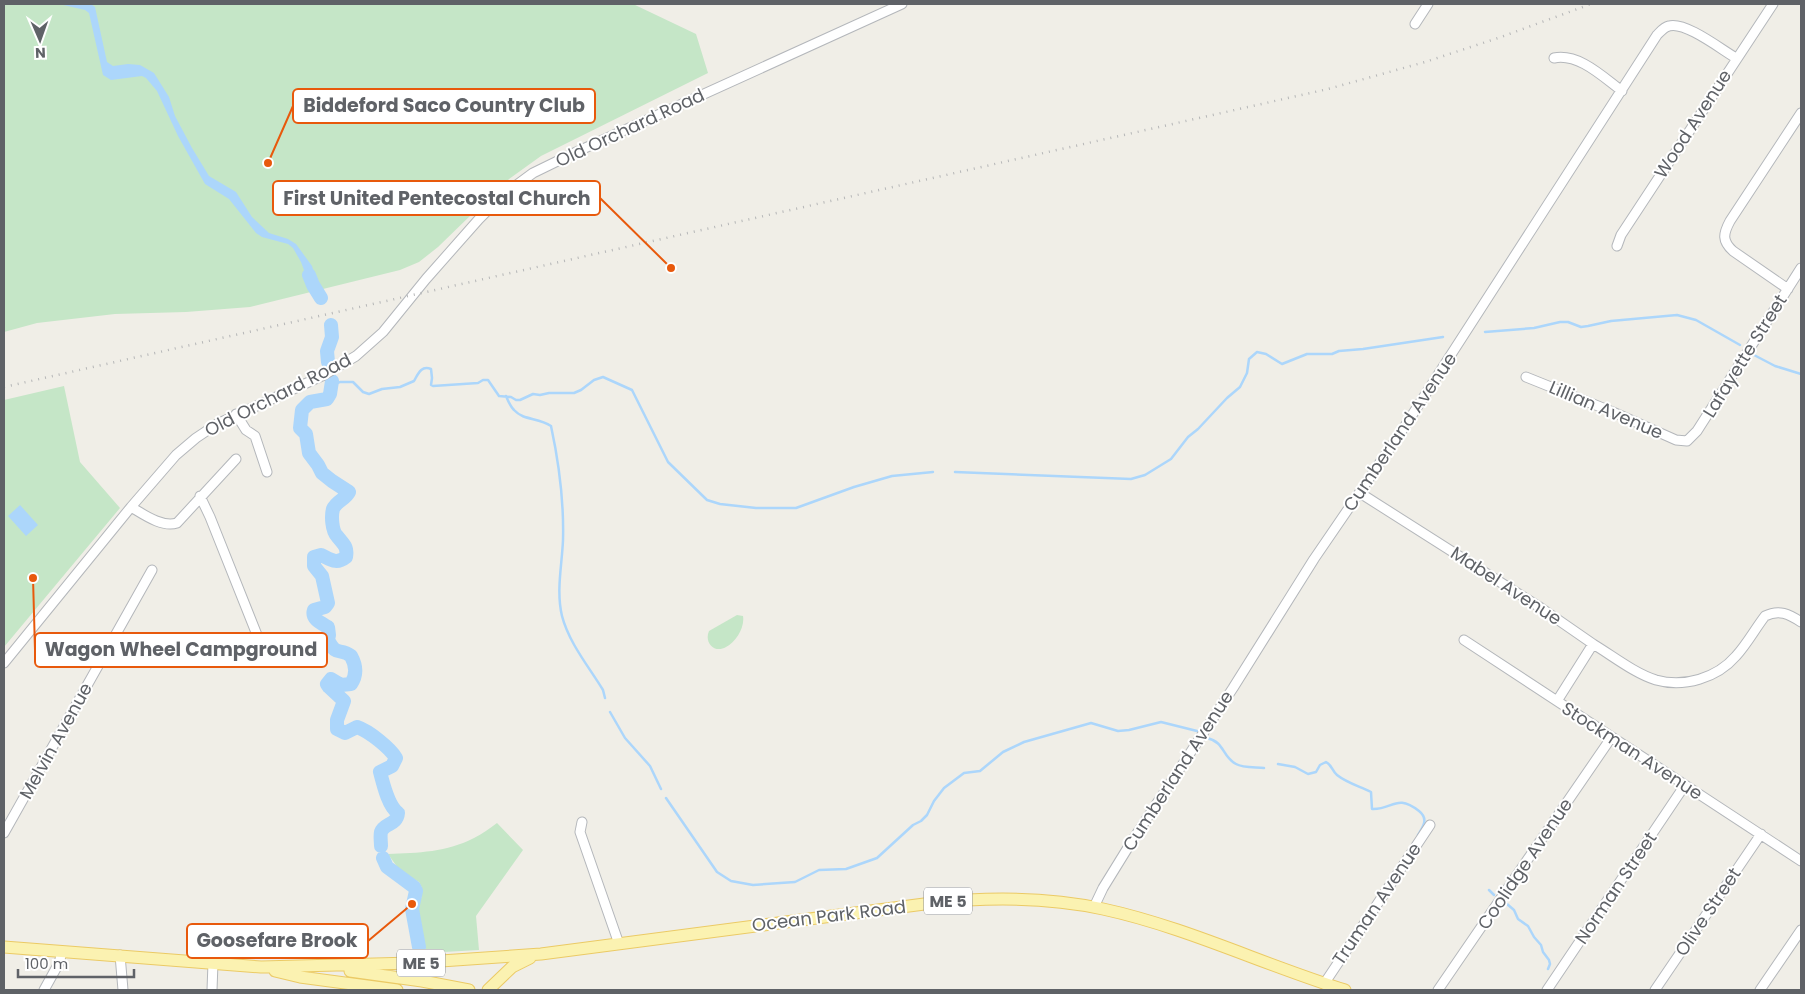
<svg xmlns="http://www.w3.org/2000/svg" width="1805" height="994" font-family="Poppins,sans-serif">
<rect width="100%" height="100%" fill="#f0eee7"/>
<path fill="#c5e6c7" d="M4 4H633L696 34 708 73 541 156 505 182 438 247 419 262 400 270 250 307 186 312 115 314 37 323 4 332Z
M64 386 80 462 120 508 4 647V400Z
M737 615 743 616C745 627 736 642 726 647 714 654 704 642 709 631Z
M497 823 523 850 476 916 479 950 426 953 418 909 422 895V888L419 882 400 871 388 854C418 853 447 852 474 838 482 834 490 828 497 823Z"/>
<path fill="#acd6fb" d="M59 4H91L95 7 107 62 113 66 128 64 140 65 154 73 169 97 175 116 192 148 209 176 236 192 252 217 269 233 288 239 296 244 312 266 319 290 312 292 301 262 293 248 288 244 262 237 256 233 229 199 205 184 178 136 157 91 146 78 142 76 111 80 103 75 89 13 85 10Z
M20 505 38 525 26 536 8 516Z"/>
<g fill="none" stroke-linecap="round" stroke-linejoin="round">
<path stroke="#acd6fb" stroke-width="2.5" d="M1485 332 1534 328 1560 322H1568L1581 327 1588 326 1611 321 1677 315 1696 320 1740 345
M1754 355 1775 366 1801 374
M332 386 340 382H353L363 392 369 394 382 389 400 387 414 381C418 374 421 365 431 369L432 378 431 385 433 386 478 383 483 380H488L499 396 511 397 516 400H520L533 394 540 395 549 393H574L581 390 594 380 603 377 632 390 668 462 707 500 720 504 756 508H796L854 487 892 476 933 472
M506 396C508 401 511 407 514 410 524 421 538 417 551 426 559 463 564 502 563 540 562 565 556 591 562 616 569 643 589 667 603 690L605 698
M955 472 1131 479 1145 475 1171 459 1188 437 1198 429 1227 398 1240 387 1247 373 1249 359 1257 352 1266 354 1282 364 1307 354H1332L1339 351 1363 349 1443 337
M610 712 625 738 650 766 661 789
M1207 738C1225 742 1222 757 1236 764 1243 768 1256 767 1264 768
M1278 764 1295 767 1308 774 1316 772 1320 765 1326 762C1332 765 1332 771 1337 775 1347 783 1359 786 1371 792L1372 809C1393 810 1396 793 1419 811 1429 819 1423 827 1418 835
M666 798 717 872 731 881 753 885 795 882 819 870 846 869 877 858 913 825 921 821 927 815 934 801 944 788 964 773 980 771 1003 752 1024 742 1091 723 1118 731 1129 730 1161 722 1197 731
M1489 890 1494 895
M1507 904 1514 910 1518 919 1528 926 1534 937 1541 945 1543 952 1549 960 1550 964 1548 969"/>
<path stroke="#acd6fb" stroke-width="14" d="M309 275 313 285 321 298
M328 362 327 351 332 337 331 325
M332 381 330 394 327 399 310 402 302 410 300 428 306 434 309 453 318 465 322 473 332 481 349 492C346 499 336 501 333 509 331 516 332 531 337 536 343 544 348 546 346 557 336 565 330 559 321 555L314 557V566L322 576 328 603 325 607 314 610C311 619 321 623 328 627L329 635 328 640C337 658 340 647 351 656 356 665 357 675 351 684L341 685 331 679 327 684 329 687 344 701 337 720V729L345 733 357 727C369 731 390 748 396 758L392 766 380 772C383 783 388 806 398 813 397 825 384 823 381 832 380 836 381 842 381 846
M383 858 387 867 414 887 416 891 412 909 419 947"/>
<defs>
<path id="minor" d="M1415 24 1428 4
M1554 58C1579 53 1603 77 1622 91
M1617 246 1621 235 1773 4
M1788 289 1733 251C1722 241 1723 234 1730 221L1801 113
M1526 377 1613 412 1676 440 1687 441 1697 431 1801 268
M236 414 246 430 255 436 267 472
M1360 493 1541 608 1593 644 1557 701
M200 496 210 517 263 650
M131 507C143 514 162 528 177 523L236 459
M1464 640 1801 861
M1593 644C1613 656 1634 673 1656 680 1684 688 1717 678 1736 656 1747 644 1755 629 1765 616 1779 609 1789 614 1801 622
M4 663 131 507 176 455 196 438 217 424 322 376 356 356 383 332 426 279 479 219 503 195 533 173 574 153 902 4
M582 822 580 832 619 944
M4 833 152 570
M1094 907 1103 888 1132 841 1233 688 1314 559 1405 426 1657 35C1660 32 1664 27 1669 26 1685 21 1722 50 1736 58
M120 955 123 990
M1324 984 1430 825
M44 990 59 963 62 952
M212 990 213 963
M1438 990 1611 738
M1547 990 1685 785
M1655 990 1761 834
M1760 990 1801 930"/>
<path id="major" d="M4 947 261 967 412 963 541 954 932 903C989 897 1047 897 1103 909 1186 927 1264 965 1345 990
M275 971 300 977 397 990
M350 971 422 981 469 990
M488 990 512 967 530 958"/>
</defs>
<use href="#minor" stroke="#b4b7bb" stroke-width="11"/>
<use href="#major" stroke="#ebca65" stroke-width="13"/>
<use href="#minor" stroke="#fff" stroke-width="9"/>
<use href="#major" stroke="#fbf2b1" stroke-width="11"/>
<path stroke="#b5b6b7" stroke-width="2.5" stroke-dasharray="1 6" stroke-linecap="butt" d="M4 387 1328 89 1425 62 1501 37 1591 4"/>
</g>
<g text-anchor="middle" stroke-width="4" stroke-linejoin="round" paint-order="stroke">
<g fill="#fff" stroke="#8f9195" stroke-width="1">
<rect x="924" y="887.5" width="48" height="27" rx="4"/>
<rect x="397" y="949.5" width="48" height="27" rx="4"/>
</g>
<g font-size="16" font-weight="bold" fill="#5f6267">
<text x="948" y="907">ME 5</text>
<text x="421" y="969">ME 5</text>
</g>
<g font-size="18" fill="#5f6267" stroke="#fff">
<text transform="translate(1693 124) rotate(-57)" y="6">Wood Avenue</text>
<text transform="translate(630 128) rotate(-25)" y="6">Old Orchard Road</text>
<text transform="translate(1745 356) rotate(-58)" y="6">Lafayette Street</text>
<text transform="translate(278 395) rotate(-27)" y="6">Old Orchard Road</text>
<text transform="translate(1606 410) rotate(23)" y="6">Lillian Avenue</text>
<text transform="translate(1400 432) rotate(-56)" y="6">Cumberland Avenue</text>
<text transform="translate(1506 586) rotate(33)" y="6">Mabel Avenue</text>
<text transform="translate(56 741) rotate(-61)" y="6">Melvin Avenue</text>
<text transform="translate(1632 751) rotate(33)" y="6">Stockman Avenue</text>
<text transform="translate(1178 771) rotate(-57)" y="6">Cumberland Avenue</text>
<text transform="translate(1525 864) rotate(-56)" y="6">Coolidge Avenue</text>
<text transform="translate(1616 888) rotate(-56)" y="6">Norman Street</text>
<text transform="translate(1377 904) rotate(-56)" y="6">Truman Avenue</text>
<text transform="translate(1708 912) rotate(-56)" y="6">Olive Street</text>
<text transform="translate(829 916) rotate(-7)" y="6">Ocean Park Road</text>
</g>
</g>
<path fill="none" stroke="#e8590c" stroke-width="2" d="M268 163L293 106M671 268L600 198M33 578L35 650M412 904L368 941"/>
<g fill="#e8590c" stroke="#fff" stroke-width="2">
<circle cx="268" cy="163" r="5"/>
<circle cx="671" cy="268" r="5"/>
<circle cx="33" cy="578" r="5"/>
<circle cx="412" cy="904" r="5"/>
</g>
<g fill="#fff" stroke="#e8590c" stroke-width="2">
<rect x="293" y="89" width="302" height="34" rx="5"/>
<rect x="273" y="181" width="327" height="34" rx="5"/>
<rect x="35" y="633" width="292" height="34" rx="5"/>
<rect x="187" y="924" width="181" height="34" rx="5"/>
</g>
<g font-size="19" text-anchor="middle" font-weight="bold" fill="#5f6267">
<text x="444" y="112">Biddeford Saco Country Club</text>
<text x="437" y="205">First United Pentecostal Church</text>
<text x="181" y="656">Wagon Wheel Campground</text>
<text x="277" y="947">Goosefare Brook</text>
</g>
<rect width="1805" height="994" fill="none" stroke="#5f6267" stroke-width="10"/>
<g transform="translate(40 40) rotate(178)" stroke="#ffffff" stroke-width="4" paint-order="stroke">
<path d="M0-4L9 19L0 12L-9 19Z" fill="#5f6267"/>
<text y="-8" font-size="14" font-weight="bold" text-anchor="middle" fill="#5f6267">N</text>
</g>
<path d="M18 969v8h116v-8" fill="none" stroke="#5f6267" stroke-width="2.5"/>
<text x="25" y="969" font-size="15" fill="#5f6267" stroke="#ffffff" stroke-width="4" paint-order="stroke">100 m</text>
</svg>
